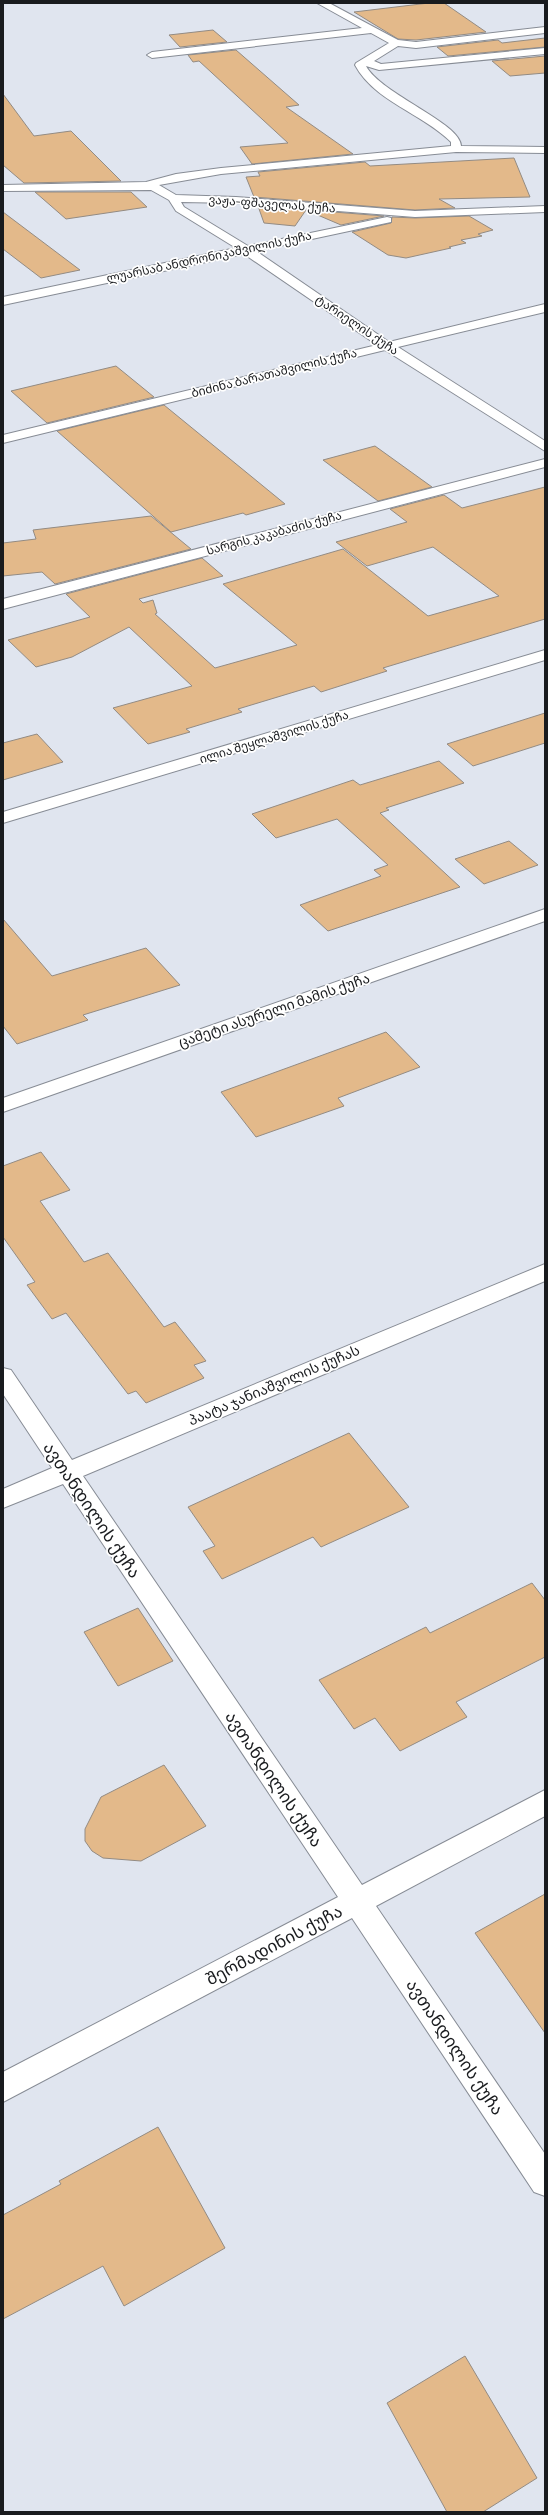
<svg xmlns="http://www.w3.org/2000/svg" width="548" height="2515" font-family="Barlow,'Noto Sans Georgian',sans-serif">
<rect width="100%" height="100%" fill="#e0e5ef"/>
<path fill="#e3b98a" stroke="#938b83" d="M429 3H444L486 32 416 40 398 39 354 12Z
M213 30 227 42 180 47 169 35Z
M545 38V47L448 56 437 47 498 40 502 43Z
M236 50 299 105 286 107 353 154 252 164 240 147 288 143 199 61 193 62 188 55Z
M545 56V73L510 76 492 61Z
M3 94 34 136 71 131 121 181 24 183 3 165Z
M514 158 530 197 439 199 455 208 415 210 254 197 246 177 260 176 258 172 365 162 370 166Z
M35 192H131L147 207 66 219Z
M258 206 384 216 341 225 306 210 295 226 264 223Z
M3 212 80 270 41 278 3 249Z
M469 216 493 230 478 234 482 236 461 240 466 243 449 247 451 248 406 258 388 255 352 232 391 223 392 217 415 218Z
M116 366 154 397 47 423 11 391Z
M164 405 285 504 246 515 243 513 171 532 57 431Z
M375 446 432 487 378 501 323 460Z
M545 487V619L383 668 387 671 321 692 314 686 238 709 242 712 186 729 190 732 148 744 113 708 192 686 129 627 72 657 36 667 8 640 90 617 66 594 202 558 223 576 139 599 143 603 153 600 157 613 155 614 215 668 297 645 223 584 343 549 428 616 499 596 433 547 367 566 336 542 407 522 390 509 444 495 462 508Z
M151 516 191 549 55 584 42 572 3 576V543L36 539 33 530Z
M545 713V743L473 766 447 744Z
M37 734 63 762 3 780V743Z
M439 761 464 783 386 808 389 810 380 813 460 887 328 931 300 905 381 876 374 870 388 865 337 819 276 838 252 814 353 780 360 785Z
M509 841 538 865 484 884 455 859Z
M3 919 52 976 146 948 180 985 83 1015 88 1020 17 1044 3 1026Z
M386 1032 420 1067 338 1098 344 1106 256 1137 221 1092Z
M41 1152 70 1190 40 1201 84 1262 108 1253 164 1327 175 1322 206 1361 194 1365 204 1378 146 1403 136 1391 128 1394 66 1313 52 1319 27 1285 35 1282 3 1237V1166Z
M349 1433 409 1507 321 1547 313 1537 222 1579 203 1551 215 1546 188 1507Z
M532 1583 545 1600V1657L456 1702 467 1717 400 1751 375 1718 354 1729 319 1680 426 1627 430 1633Z
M138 1608 173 1661 118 1686 84 1632Z
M164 1765 206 1826 141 1861 103 1858 92 1851 85 1841V1829L101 1797Z
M545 1894V2033L475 1933Z
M158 2127 225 2248 124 2306 103 2266 3 2319V2215L61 2184 59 2181Z
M465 2356 537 2478 483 2512H447L387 2403Z"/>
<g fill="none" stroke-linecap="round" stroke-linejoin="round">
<defs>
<path id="minor" d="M317 3H329L398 40 416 42 545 27V33L416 48 398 46 374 61 381 64 545 48V54L379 70 366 66C381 94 461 123 461 146L545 147V153L456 152 221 174 159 185 176 195 236 197 415 211 545 206V212L415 217 236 203 181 202 184 207 248 246 387 217 391 218V222L256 251 389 342 545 304V312L398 347 545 441V451L385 350 3 443V435L377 345 244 254 3 305V297L236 248 176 211 169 200 151 190 3 191V185L146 182 176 174 221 168 451 146V142C422 113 375 102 355 65L356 63 389 43 371 33 152 58 147 55 152 52 362 28Z
M545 459V467L3 609V599Z
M545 650V660L3 823V812Z
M545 909V921L3 1112V1098Z
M545 1264V1281L83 1476 362 1885 545 1790V1816L376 1906 545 2154V2196L534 2192 352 1918 3 2102V2072L338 1897 63 1484 3 1508V1489L52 1468 3 1394V1368L11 1370 72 1460Z"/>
</defs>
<use href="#minor" stroke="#878c95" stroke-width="2"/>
<use href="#minor" fill="#fff" fill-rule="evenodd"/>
</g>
<g text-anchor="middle" stroke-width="3.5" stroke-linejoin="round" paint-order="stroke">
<g font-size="12" fill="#191b1e" stroke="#fff">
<text transform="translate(272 204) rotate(4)" y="4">ვაჟა-ფშაველას ქუჩა</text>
<text transform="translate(209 257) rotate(-12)" y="4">ლუარსაბ ანდრონიკაშვილის ქუჩა</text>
<text transform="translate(357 325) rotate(34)" y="4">ტარიელის ქუჩა</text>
<text transform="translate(274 373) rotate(-14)" y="4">ბიძინა ბარათაშვილის ქუჩა</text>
<text transform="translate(274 533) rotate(-15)" y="4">სარგის კაკაბაძის ქუჩა</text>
<text transform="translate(274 737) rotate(-17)" y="4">ილია შეყლაშვილის ქუჩა</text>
</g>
<g font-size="14" fill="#191b1e" stroke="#fff">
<text transform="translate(274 1010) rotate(-19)" y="5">ცამეტი ასურელი მამის ქუჩა</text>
<text transform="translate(274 1385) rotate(-23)" y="5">პაატა ჯანიაშვილის ქუჩას</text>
</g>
<g font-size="17" fill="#191b1e" stroke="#fff">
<text transform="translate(92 1510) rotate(56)" y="6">ავთანდილის ქუჩა</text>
<text transform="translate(274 1779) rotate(56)" y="6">ავთანდილის ქუჩა</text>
<text transform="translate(274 1945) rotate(-28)" y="6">შერმადინის ქუჩა</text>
<text transform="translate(455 2047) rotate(56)" y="6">ავთანდილის ქუჩა</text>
</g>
</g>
<rect width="548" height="2515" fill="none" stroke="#191b1e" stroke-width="8"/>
</svg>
